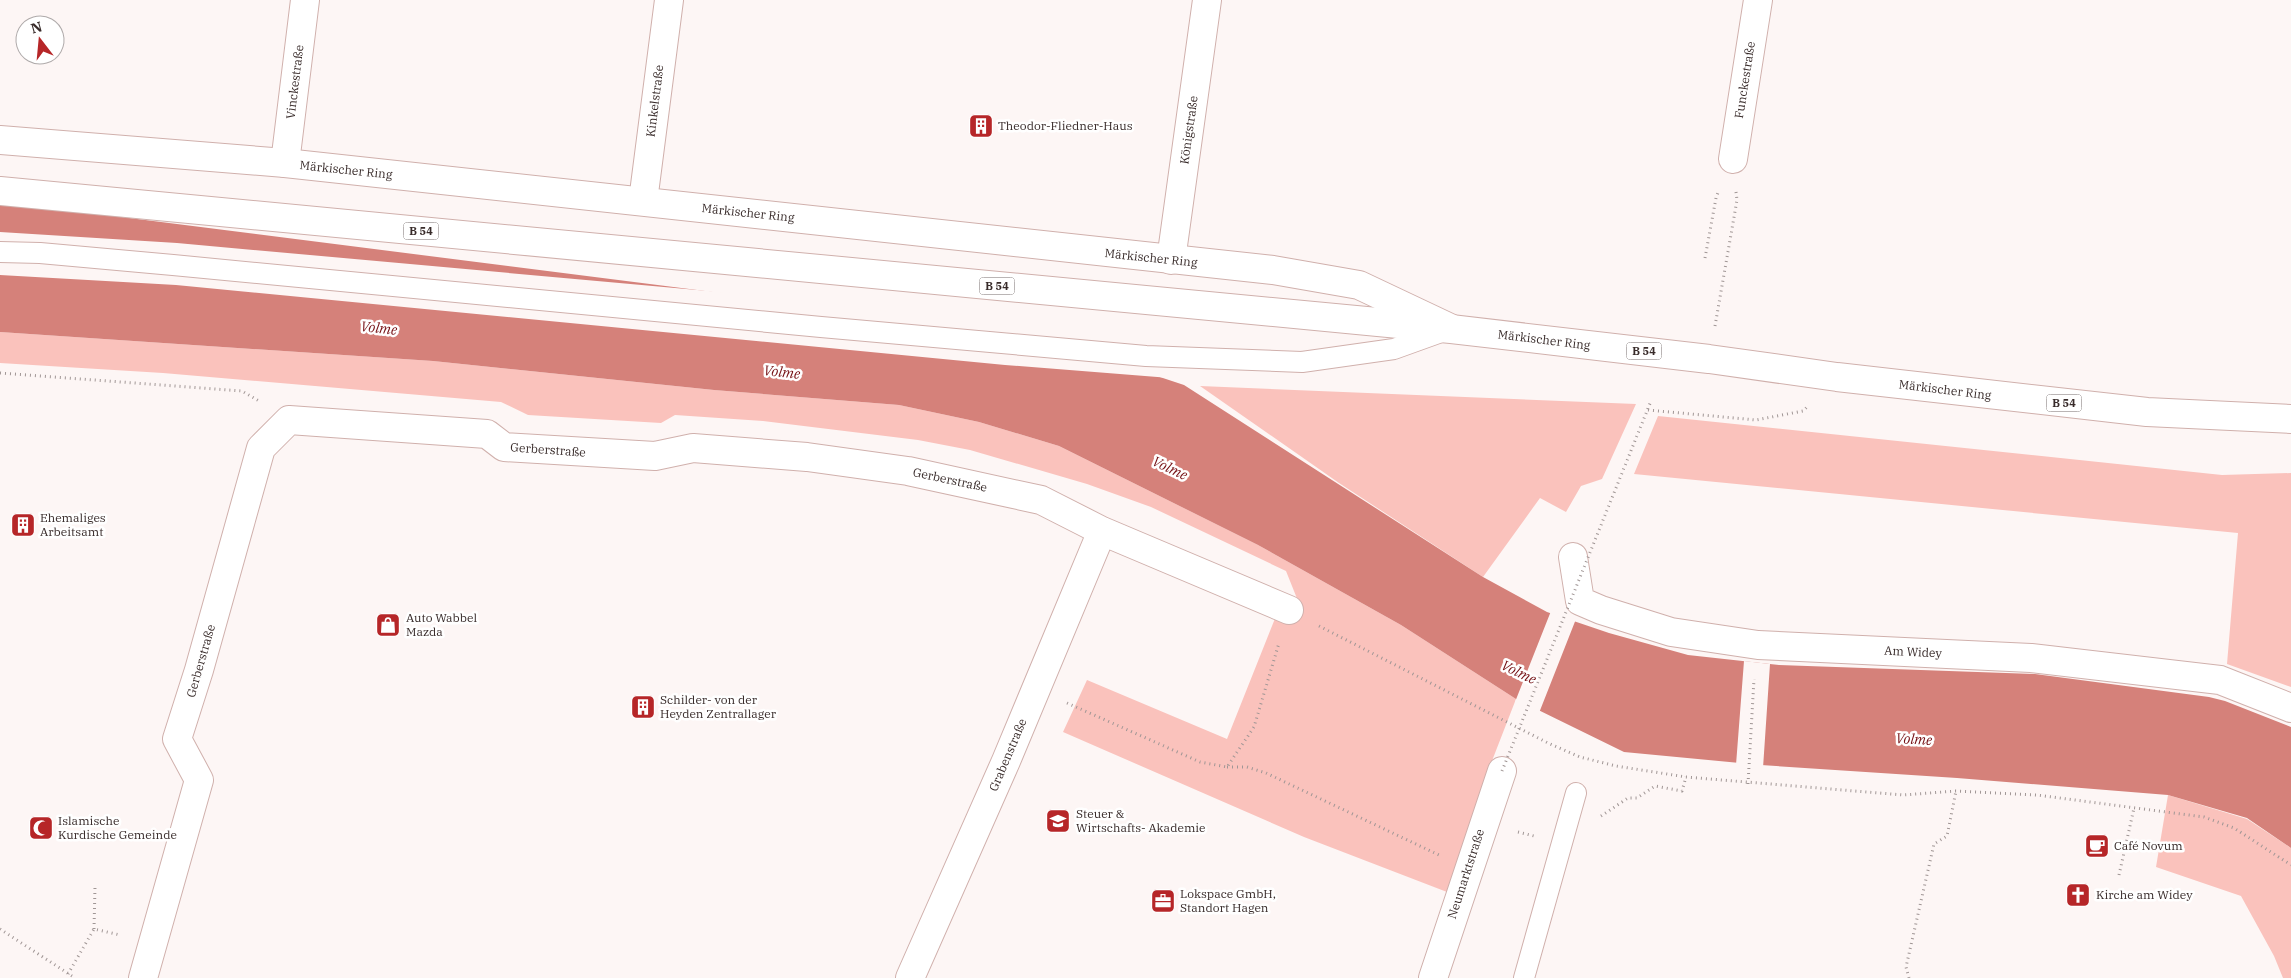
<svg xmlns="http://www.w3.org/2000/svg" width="2291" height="978" font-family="'IBM Plex Serif',serif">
<rect width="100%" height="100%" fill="#fdf6f5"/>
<path fill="#fac2bc" d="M0 332 433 361 714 390 899 405 979 422 1059 446 1258 545 1401 625 1516 699 1490 766 1447 892 1304 837 1063 732 1087 680 1227 739 1276 616 1298 601 1286 571 1151 507 1087 484 970 450 918 440 763 421 675 415 661 423 528 415 501 402 163 373 0 363Z
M1200 386 1636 404 1602 479 1581 486 1566 512 1540 498 1483 577 1339 483Z
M1658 416 2222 475 2291 473V687L2227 664 2238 533 1634 474Z
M2168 795 2247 819 2291 848V978H2283L2274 956 2241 896 2156 867Z"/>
<path fill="#d5817a" d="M0 204 82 212 1021 331 1184 385 1483 577 1547 612 1609 633 1688 655 1779 665 2035 674 2209 697 2225 701 2291 727V848L2247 818 2168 795 1957 778 1761 765 1624 752 1516 699 1401 625 1258 545 1059 446 979 422 899 405 714 390 433 361 0 332Z"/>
<path fill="#fdf6f5" d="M0 232 177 243 764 296 1021 329 1170 378 1005 365 176 285 0 275Z
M1551 611 1576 619 1539 713 1515 702Z
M1744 661 1770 664 1763 768 1736 765Z"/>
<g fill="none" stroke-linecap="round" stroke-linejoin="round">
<defs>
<path id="service" d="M0 252 40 253 173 265 821 327 1146 356 1302 362 1394 349 1444 331
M1524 978 1576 793"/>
<path id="minor" d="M1733 159 1758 0
M285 163 305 0
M643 201 669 0
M1171 260 1207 0
M1573 557 1580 601 1601 610 1671 632 1758 645 2031 658 2220 680 2291 708
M143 978 199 780 177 739 199 670 261 448 289 420 487 434 504 447 655 456 693 448 807 457 908 471 1041 500 1102 531 1289 610
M910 978 1006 761 1102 531
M1433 978 1502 771"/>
<path id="tertiary" d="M0 140 285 163 1273 270 1359 285 1450 328"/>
<path id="primary" d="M0 191 1451 329 1709 359 1837 377 2147 412 2291 419"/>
</defs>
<use href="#service" stroke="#d0b0ac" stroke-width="22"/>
<use href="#minor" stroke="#d0b0ac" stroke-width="30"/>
<use href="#tertiary" stroke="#d0b0ac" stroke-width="30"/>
<use href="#primary" stroke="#d0b0ac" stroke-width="30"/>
<path stroke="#a09695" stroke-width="3" stroke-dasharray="1 4" stroke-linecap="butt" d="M1705 258 1716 198 1719 190
M1715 326 1737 200 1736 192
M0 373 242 391 259 401
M1648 410 1756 420 1803 411 1807 407
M1319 626 1548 743 1580 757 1616 766 1686 777 1903 795 1956 791 2037 795 2204 817 2234 828 2291 865
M1067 703 1200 762 1227 767 1254 727 1279 643
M1227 767H1247L1266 773 1439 855
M1748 784 1754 679
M1601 816 1628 798H1637L1655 786 1682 791 1686 777
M1518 832 1534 836
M2119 875 2134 808
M0 929 75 978
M94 929 95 887
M68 974 94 929 120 935
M1909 978 1906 967 1934 844 1947 836 1956 791"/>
<use href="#service" stroke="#fff" stroke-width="20"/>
<use href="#minor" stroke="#fff" stroke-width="28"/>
<use href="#tertiary" stroke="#fff" stroke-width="28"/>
<use href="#primary" stroke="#fff" stroke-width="28"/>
<path stroke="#a09695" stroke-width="3" stroke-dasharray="1 4" stroke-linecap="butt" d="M1502 771 1651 401"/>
</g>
<defs>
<symbol id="building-square" viewBox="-11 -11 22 22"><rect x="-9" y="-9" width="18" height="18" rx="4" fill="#b62628" stroke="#fff"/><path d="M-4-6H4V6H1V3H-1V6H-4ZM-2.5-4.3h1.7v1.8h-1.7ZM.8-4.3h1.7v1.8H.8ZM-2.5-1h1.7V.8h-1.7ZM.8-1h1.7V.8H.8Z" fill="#fff"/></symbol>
<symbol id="shop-square" viewBox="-11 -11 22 22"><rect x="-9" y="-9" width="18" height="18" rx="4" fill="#b62628" stroke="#fff"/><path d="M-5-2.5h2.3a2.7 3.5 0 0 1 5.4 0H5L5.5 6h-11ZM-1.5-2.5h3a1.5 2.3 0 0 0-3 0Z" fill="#fff"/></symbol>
<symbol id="school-square" viewBox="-11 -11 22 22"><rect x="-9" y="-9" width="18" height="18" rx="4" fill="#b62628" stroke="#fff"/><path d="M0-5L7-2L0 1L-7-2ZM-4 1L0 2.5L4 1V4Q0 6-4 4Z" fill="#fff"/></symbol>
<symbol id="mosque-square" viewBox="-11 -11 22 22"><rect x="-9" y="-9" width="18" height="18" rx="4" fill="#b62628" stroke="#fff"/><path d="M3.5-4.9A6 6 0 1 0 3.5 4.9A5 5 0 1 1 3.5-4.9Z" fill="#fff"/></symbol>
<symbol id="cafe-square" viewBox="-11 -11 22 22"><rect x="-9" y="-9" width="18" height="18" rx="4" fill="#b62628" stroke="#fff"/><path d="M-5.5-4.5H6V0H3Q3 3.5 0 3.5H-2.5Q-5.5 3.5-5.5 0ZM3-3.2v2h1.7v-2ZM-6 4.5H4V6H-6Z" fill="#fff"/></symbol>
<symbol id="church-square" viewBox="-11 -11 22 22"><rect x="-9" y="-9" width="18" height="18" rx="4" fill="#b62628" stroke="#fff"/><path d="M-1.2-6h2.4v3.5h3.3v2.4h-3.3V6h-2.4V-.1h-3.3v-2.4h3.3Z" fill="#fff"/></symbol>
<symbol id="office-square" viewBox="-11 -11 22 22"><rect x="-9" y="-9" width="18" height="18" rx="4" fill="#b62628" stroke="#fff"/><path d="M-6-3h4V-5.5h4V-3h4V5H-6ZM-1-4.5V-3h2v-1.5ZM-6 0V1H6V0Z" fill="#fff"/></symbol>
</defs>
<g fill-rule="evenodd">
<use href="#building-square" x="967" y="112" width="28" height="28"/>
<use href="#building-square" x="9" y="511" width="28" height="28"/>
<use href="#shop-square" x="374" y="611" width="28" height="28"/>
<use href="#building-square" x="629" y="693" width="28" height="28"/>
<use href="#school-square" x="1044" y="807" width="28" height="28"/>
<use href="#mosque-square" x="27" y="814" width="28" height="28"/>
<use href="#cafe-square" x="2083" y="832" width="28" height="28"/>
<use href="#church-square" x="2064" y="881" width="28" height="28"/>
<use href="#office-square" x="1149" y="887" width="28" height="28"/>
</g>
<g text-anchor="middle" stroke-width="5" stroke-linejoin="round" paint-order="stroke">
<g fill="#fff" stroke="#746b6a" stroke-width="1">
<rect x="403.5" y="222.5" width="35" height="17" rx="4"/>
<rect x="979.5" y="277.5" width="35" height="17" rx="4"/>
<rect x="1626.5" y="342.5" width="35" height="17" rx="4"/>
<rect x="2046.5" y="394.5" width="35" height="17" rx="4"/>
</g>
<g font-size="11" font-weight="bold" fill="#382b2a">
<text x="421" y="235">B 54</text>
<text x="997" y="290">B 54</text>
<text x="1644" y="355">B 54</text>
<text x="2064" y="407">B 54</text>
</g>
<g font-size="12" fill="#382b2a" stroke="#fff">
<text transform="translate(1745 80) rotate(-81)" y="4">Funckestraße</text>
<text transform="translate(295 82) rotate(-83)" y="4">Vinckestraße</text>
<text transform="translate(655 101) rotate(-83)" y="4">Kinkelstraße</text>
<text transform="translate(1189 130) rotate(-82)" y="4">Königstraße</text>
<text transform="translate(346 170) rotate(6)" y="4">Märkischer Ring</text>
<text transform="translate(748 213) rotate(6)" y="4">Märkischer Ring</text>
<text transform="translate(1151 258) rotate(6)" y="4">Märkischer Ring</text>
<text transform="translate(1544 340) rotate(7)" y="4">Märkischer Ring</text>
<text transform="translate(1945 390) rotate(7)" y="4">Märkischer Ring</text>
<text transform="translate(548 450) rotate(4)" y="4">Gerberstraße</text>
<text transform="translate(950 480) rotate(12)" y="4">Gerberstraße</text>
<text transform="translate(1913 652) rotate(3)" y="4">Am Widey</text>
<text transform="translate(201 661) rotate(-74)" y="4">Gerberstraße</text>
<text transform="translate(1008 755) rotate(-67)" y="4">Grabenstraße</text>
<text transform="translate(1466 874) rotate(-72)" y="4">Neumarktstraße</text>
</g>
<g font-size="12" fill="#382b2a" stroke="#fff" text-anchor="start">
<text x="998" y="130">Theodor-Fliedner-Haus</text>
<text x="40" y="522">Ehemaliges<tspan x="40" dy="14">Arbeitsamt</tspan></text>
<text x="406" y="622">Auto Wabbel<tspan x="406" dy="14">Mazda</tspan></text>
<text x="660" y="704">Schilder- von der<tspan x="660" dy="14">Heyden Zentrallager</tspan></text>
<text x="1076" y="818">Steuer &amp;<tspan x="1076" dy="14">Wirtschafts- Akademie</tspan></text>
<text x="58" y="825">Islamische<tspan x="58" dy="14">Kurdische Gemeinde</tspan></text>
<text x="2114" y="850">Café Novum</text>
<text x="1180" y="898">Lokspace GmbH,<tspan x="1180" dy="14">Standort Hagen</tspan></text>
<text x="2096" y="899">Kirche am Widey</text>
</g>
<g font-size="14" font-style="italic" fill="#740e12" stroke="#fff">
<text transform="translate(379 328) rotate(6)" y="5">Volme</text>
<text transform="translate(782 372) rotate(6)" y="5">Volme</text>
<text transform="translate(1170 468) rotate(25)" y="5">Volme</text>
<text transform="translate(1519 672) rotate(26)" y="5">Volme</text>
<text transform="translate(1914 739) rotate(3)" y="5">Volme</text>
</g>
</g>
<g transform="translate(40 40) rotate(344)"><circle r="24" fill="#ffffff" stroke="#afaaaa"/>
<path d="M0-4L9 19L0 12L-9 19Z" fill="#b62628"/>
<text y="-8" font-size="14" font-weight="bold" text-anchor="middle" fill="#382b2a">N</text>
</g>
</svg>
